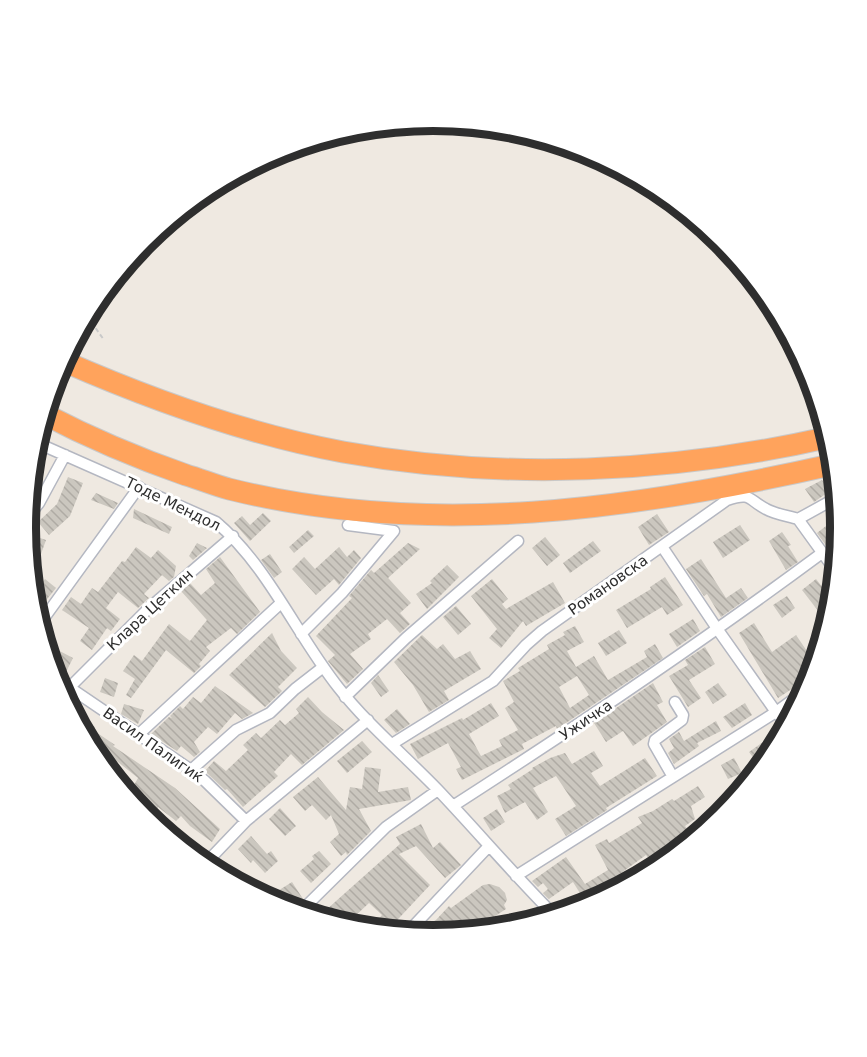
<svg xmlns="http://www.w3.org/2000/svg" width="867" height="1057" font-family="'DejaVu Sans',sans-serif">
<defs>
<pattern id="building-back-hatch" width="6" height="6" patternUnits="userSpaceOnUse" patternTransform="scale(1.5)"><rect width="6" height="6" fill="#cbc7bf"/><path d="M-1 5l2 2M0 0l6 6M5-1l2 2" fill="none" stroke="#afaba4"/></pattern>
</defs>
<rect width="100%" height="100%" fill="#efe9e1"/>
<path fill="url(#building-back-hatch)" fill-rule="evenodd" d="M68 477 83 483 70 516 49 535 38 522 57 504Z
M822 480 830 491 814 502 805 489Z
M96 493 118 503 114 509 91 500Z
M134 509 172 527 169 534 133 518Z
M263 513 271 521 250 541 234 523 242 516 250 525Z
M657 514 669 532 649 545 638 527Z
M840 515 842 528 838 562 817 533Z
M740 525 750 540 723 558 713 542Z
M308 530 314 536 294 553 289 547Z
M782 532 791 545 788 546 798 562 786 570 769 541Z
M31 535 46 540 41 554 28 549Z
M545 537 560 555 547 566 532 548Z
M593 541 601 551 570 573 563 563Z
M197 543 207 548 193 560 189 556Z
M408 543 420 549 388 578 411 603 400 613 410 624 400 633 387 619 368 634 371 639 350 654 363 669 347 684 328 661 335 655 316 636 352 598 349 596 371 570 374 573Z
M136 547 151 558 158 550 176 566 174 577 169 581 162 575 144 594 149 598 138 608 118 592 106 608 120 619 111 631 107 628 92 650 80 641 89 628 62 610 71 597 81 604 92 588 98 592 122 561 125 562Z
M339 547 347 557 354 550 361 558 339 585 334 579 316 595 292 569 304 557 315 569Z
M270 554 282 572 274 578 261 560Z
M220 557 260 612 237 634 231 628 206 647 210 651 199 664 201 666 194 673 166 650 131 698 126 695 135 679 123 671 134 655 142 661 169 624 190 641 207 620 181 591 190 583 201 595 215 583 206 569Z
M701 559 726 598 741 588 748 598 721 617 707 594 704 596 686 569Z
M447 565 459 577 427 609 416 594 432 583 430 581Z
M665 577 683 605 667 615 662 607 627 628 616 610 651 589 650 587Z
M45 579 56 588 35 614 32 596Z
M492 579 508 599 502 604 506 609 553 582 565 603 526 626 523 621 501 648 489 638 497 629 471 596Z
M816 579 834 602 829 625 802 590Z
M787 596 795 608 782 618 773 605Z
M456 606 471 624 458 635 443 617Z
M693 619 700 631 677 647 669 634Z
M754 623 772 652 796 635 811 657 821 649 812 678 804 681 778 698 739 633Z
M575 626 584 642 567 651 576 667 594 656 608 680 647 657 644 651 655 644 663 658 557 729 556 726 522 744 524 749 462 780 456 769 461 767 448 743 418 759 410 744 462 718 463 720 491 703 499 716 469 734 481 756 502 746 499 740 518 730 505 708 514 702 503 681 520 671 518 668 549 649 547 645 565 635 563 632ZM577 676 589 695 570 708 559 687Z
M619 630 627 643 606 656 598 643Z
M272 633 281 651 297 668 278 687 282 691 265 707 229 675Z
M422 635 437 649 443 644 455 659 470 651 481 669 444 691 449 700 429 712 413 685 394 662Z
M705 647 715 664 689 680 701 698 688 707 669 676 688 665 685 660Z
M54 648 73 658 66 672 50 663 49 659Z
M378 675 389 691 381 697 371 683Z
M105 678 118 683 114 697 100 692Z
M653 683 663 702 657 705 667 722 633 746 623 731 606 742 594 723Z
M718 683 727 695 713 704 705 692Z
M215 686 253 713 242 719 235 713 217 734 208 727 194 742 200 752 194 757 181 746 177 751 151 734 169 717 172 718 170 716 180 706 183 709 193 697 201 703Z
M308 697 322 712 344 730 302 765 291 754 274 772 278 776 243 807 227 789 225 790 205 771 214 761 226 771 248 750 243 745 256 733 261 738 280 720 285 725 299 713 296 709Z
M745 703 752 715 732 728 723 717Z
M124 704 144 710 138 724 121 714Z
M397 709 410 724 396 733 384 720Z
M72 714 95 727 93 730 115 745 113 746 175 788 220 829 212 842 190 826 181 816 176 821 158 807 156 816 140 810 128 796 138 778 108 754 101 761 95 757Z
M716 721 721 731 697 743 699 746 674 764 668 753 674 748 669 739 679 732 684 741Z
M362 741 372 752 347 773 337 761Z
M763 742 771 754 758 764 749 752Z
M594 751 603 766 591 773 600 786 645 758 657 776 606 808 607 810 566 836 555 819 576 806 556 776 533 788 548 812 537 820 525 802 505 813 497 796 511 789 508 785 533 769 532 768 550 758 565 753 572 764Z
M734 758 742 773 728 779 721 765Z
M365 767 381 769 378 792 408 787 411 800 359 809 371 831 347 855 346 852 341 856 330 842 339 834 331 815 326 820 312 805 305 811 293 797 318 777 346 810 350 787 362 789Z
M698 786 705 797 691 806 695 819 685 826 695 839 656 870 646 855 617 876 629 884 588 906 573 882 549 899 543 893 548 889 543 883 538 887 532 881 566 857 585 884 608 870 595 845 607 839 609 843 642 823 638 817 653 811 672 799 674 801Z
M280 808 296 826 285 836 269 819Z
M497 809 505 822 491 831 483 818Z
M717 810 722 817 712 826 706 817Z
M421 824 433 848 440 842 461 865 445 878 416 846 399 854 430 885 386 932 369 930 382 915 369 903 352 919 344 911 334 919 337 924 308 915 311 912 313 914 322 906 326 910 400 844 396 837Z
M251 836 267 854 271 851 278 861 265 873 253 860 251 863 238 849Z
M319 851 331 864 311 883 300 871 314 859 312 856Z
M222 864 243 884 241 886 214 872Z
M292 882 303 899 293 910 265 899Z
M490 884 499 887 505 893 507 900 504 905 506 909 480 926 475 919 459 934 422 935 449 906 451 908 483 885Z"/>
<g fill="none" stroke-linecap="round" stroke-linejoin="round">
<defs>
<path id="minor" d="M35 442 216 522C268 566 296 634 338 687 367 724 404 755 437 789 477 831 514 875 555 916
M26 519 39 503 65 455
M798 519 837 573
M663 548 718 630 776 712 788 726
M39 625 139 487
M301 634 342 593 394 531 348 525
M54 677 191 770 205 781 246 821
M70 687 148 609 233 536
M345 697 406 638 518 541
M139 734 281 603
M392 744 493 681 526 645 542 631 727 500C752 492 747 499 766 509 775 514 788 516 798 519L838 497
M191 770 236 730 270 713 295 689 322 668
M673 777 654 744 655 740 682 720 683 715 675 702
M453 806C579 725 702 642 822 553
M204 865 246 821 368 720
M516 876 776 712 809 688
M300 912 386 827 438 790
M536 922 549 910
M406 934 489 846"/>
<path id="motorway" d="M63 361C152 400 247 434 343 452 504 481 671 473 830 437
M44 414C90 438 137 458 186 475 200 479 214 485 229 489 430 539 636 509 835 464"/>
</defs>
<use href="#minor" stroke="#b4b7c1" stroke-width="13"/>
<use href="#motorway" stroke="#c9c9c9" stroke-width="23"/>
<path stroke="#c9c9c9" stroke-width="2" stroke-dasharray="4.5 3" stroke-linecap="butt" d="M87 316 104 340"/>
<use href="#minor" stroke="#fff" stroke-width="10"/>
<use href="#motorway" stroke="#ffa35c" stroke-width="21"/>
</g>
<g text-anchor="middle" stroke-width="6" stroke-linejoin="round" paint-order="stroke">
<g font-size="15" fill="#2e2e2e" stroke="#fff">
<text transform="translate(173 504) rotate(26)" y="5">Тоде Мендол</text>
<text transform="translate(608 585) rotate(-35)" y="5">Романовска</text>
<text transform="translate(150 610) rotate(-43)" y="5">Клара Цеткин</text>
<text transform="translate(586 720) rotate(-34)" y="5">Ужичка</text>
<text transform="translate(153 745) rotate(35)" y="5">Васил Палигиќ</text>
</g>
</g>
<path d="M0 0H867V1057H0ZM36 528a397 397 0 1 1 794 0a397 397 0 1 1-794 0Z" fill="#fff" fill-rule="evenodd"/>
<path fill="none" stroke="#2e2e2e" stroke-width="8" d="M36 528a397 397 0 1 1 794 0a397 397 0 1 1-794 0Z"/>
</svg>
